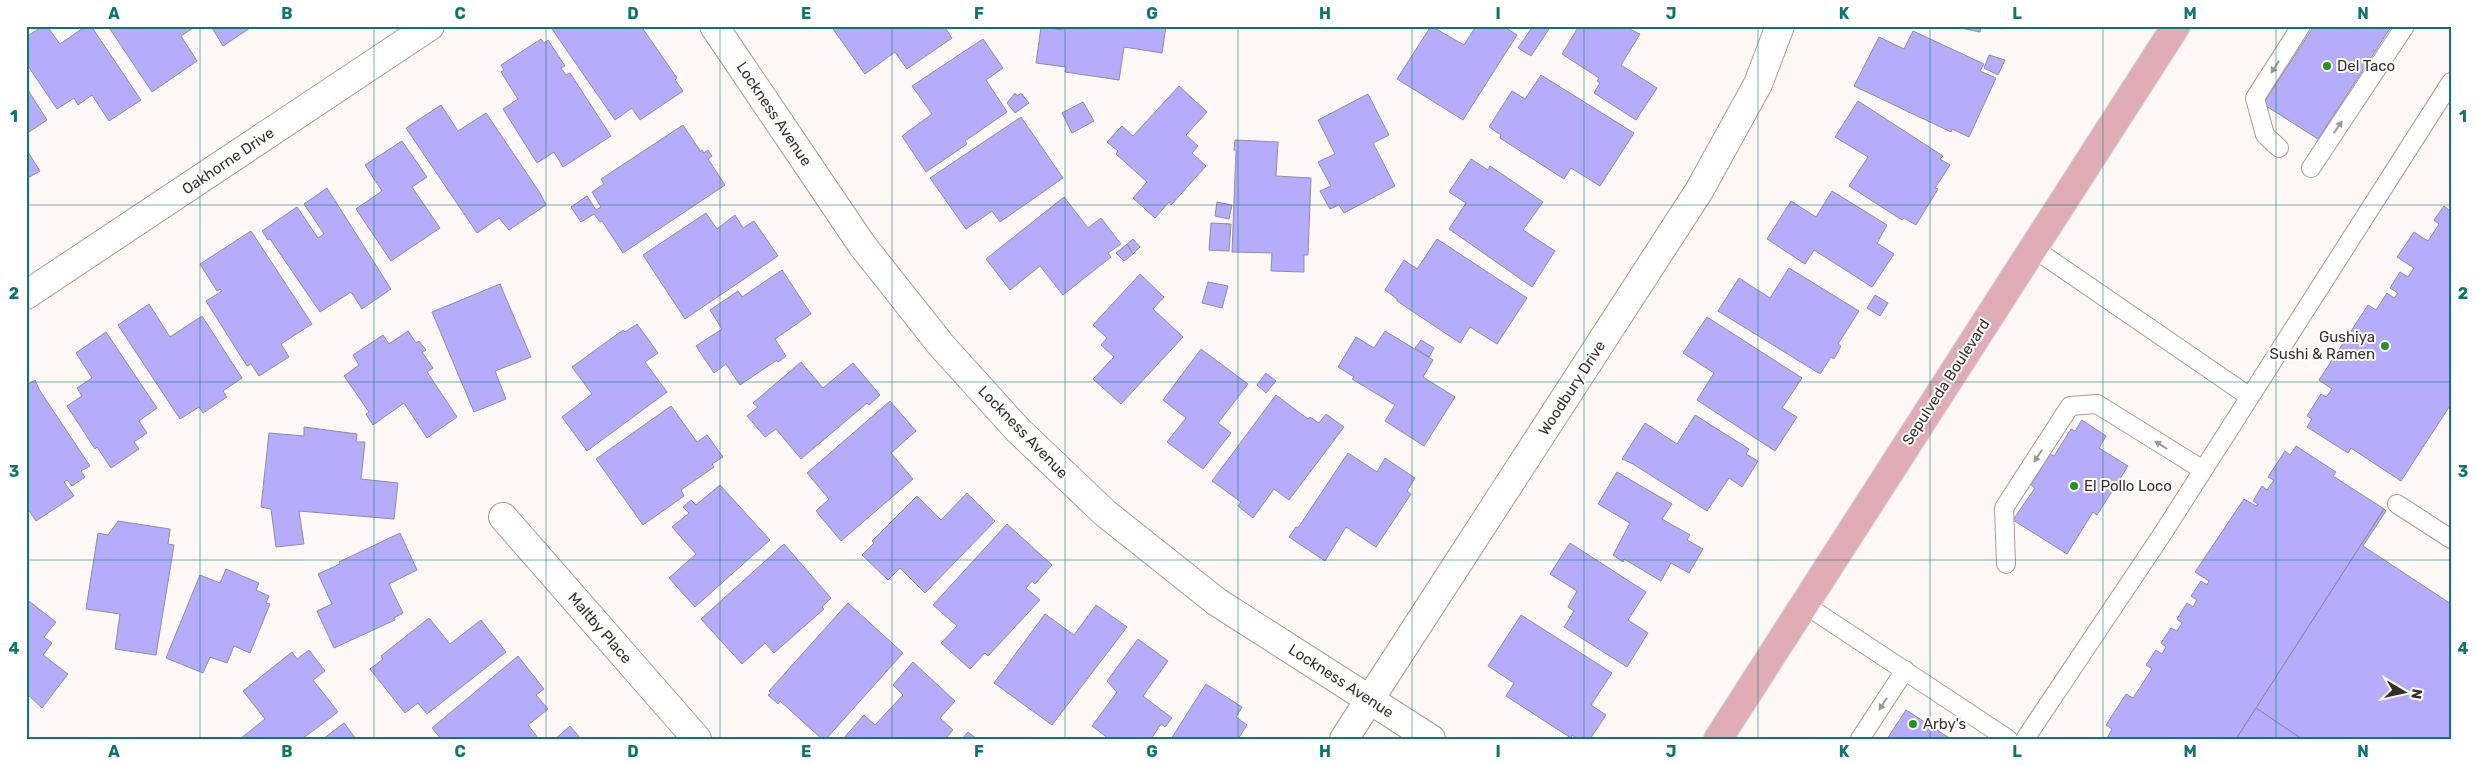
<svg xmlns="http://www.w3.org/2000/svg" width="2477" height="765" font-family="Rubik,sans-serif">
<rect width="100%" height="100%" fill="#fdf7f5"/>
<path fill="#b5acfb" stroke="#8f8da5" d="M43 26H47L60 44 86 26H91L141 100 109 121 92 95 78 105 74 98 57 109 26 63V37Z
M108 26H196L181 36 197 61 152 92Z
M211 26H253L223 46Z
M555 26H641L677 78 675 80 683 91 640 120 632 108 615 120 552 29Z
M837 26H944L952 38 907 69 895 52 865 74 833 29Z
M1063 26H1166L1162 53 1124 47 1119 80 1065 72 1066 67 1036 63 1041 27 1063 30Z
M1431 26 1464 45 1476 26H1503L1517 35 1463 120 1397 79Z
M1533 26H1551L1531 56 1518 48Z
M1579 26H1623L1640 34 1621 65 1657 88 1636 120 1594 93 1600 83 1597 81 1599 78 1562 54Z
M1951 26H1981L1980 32Z
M2314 26 2391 27 2318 139 2263 104Z
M1913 31 1984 64 1980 71 1996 78 1969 137 1952 129 1951 132 1854 86 1879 37 1904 49Z
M541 39 544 43 548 40 565 66 561 68 566 75 570 73 611 136 563 167 554 152 537 163 503 109 518 99 501 72 504 70 501 65Z
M983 39 1003 68 986 80 1007 112 965 141 967 144 926 172 902 136 932 114 912 86Z
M1989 55 2005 60 1998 75 1984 68Z
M1541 75 1634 133 1600 186 1571 168 1564 179 1500 138 1501 135 1489 127 1512 91 1525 99Z
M1179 86 1207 112 1186 135 1198 146 1192 153 1206 166 1171 205 1169 202 1155 218 1133 198 1147 182 1116 154 1118 151 1107 142 1122 126 1133 136Z
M26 87 47 120 26 134Z
M1015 93 1017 96 1021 93 1029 103 1015 113 1007 103Z
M1368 94 1389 135 1373 143 1395 186 1344 213 1339 205 1330 209 1320 191 1331 186 1318 162 1335 154 1318 120Z
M1858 101 1943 156 1940 159 1950 165 1935 188 1938 189 1916 225 1904 218 1902 220 1849 186 1868 157 1835 137Z
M1083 102 1094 121 1072 133 1062 113Z
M441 105 458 131 486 113 540 193 546 205 509 230 499 218 477 233 406 128Z
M1021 117 1063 178 1000 222 992 211 966 229 930 178Z
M683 125 701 152 702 150 704 153 708 150 712 156 708 159 725 185 623 253 602 221 600 222 594 214 581 222 571 207 587 196 596 210 601 207 592 192 604 184 601 179Z
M1235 140 1278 142 1276 176 1311 178 1308 255H1304V272L1271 271 1272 253 1232 252 1236 150H1234Z
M402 141 427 177 412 187 440 228 391 261 356 209 382 191 365 165Z
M26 149 40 171 26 179Z
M1471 159 1488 170 1490 166 1543 202 1523 230 1555 251 1532 287 1449 229 1466 203 1449 192Z
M327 188 391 289 362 309 351 292 320 312 270 239 268 240 262 231 297 207 318 238 324 234 304 204Z
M1832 191 1887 225 1877 243 1894 254 1872 287 1814 250 1805 264 1767 239 1791 201 1816 217Z
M1064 197 1088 228 1101 218 1121 244 1108 253 1111 257 1063 295 1040 266 1010 290 986 259Z
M1217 202 1232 205 1229 219 1215 216Z
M2444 206 2449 210 2451 207V404L2401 481 2351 448 2348 453 2307 427 2312 419 2307 416 2321 394 2326 397 2332 389 2319 380 2368 305 2376 310 2387 293 2394 298 2398 293 2390 288 2400 272 2408 277 2414 268 2397 257 2414 232 2428 241 2439 224 2434 220Z
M706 213 717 229 735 215 743 228 754 221 778 256 685 319 643 255Z
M1211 223 1231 224 1229 251 1209 250Z
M251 231 312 324 281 344 289 357 259 376 251 364 247 366 206 301 222 291 220 289 217 291 200 264Z
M1133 239 1140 247 1133 254 1127 244Z
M1437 239 1527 298 1497 344 1470 327 1460 343 1397 301V299L1385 290 1404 260 1417 269Z
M1127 244 1133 254 1124 261 1116 253Z
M1789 268 1859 311 1838 344 1841 346 1834 359 1831 357 1820 374 1718 311 1739 278 1770 298Z
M782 270 811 314 775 339 786 356 778 362 777 360 740 385 726 364 714 373 696 346 722 329 710 310 738 291 742 297Z
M1140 274 1164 297 1153 309 1183 337 1121 404 1093 379 1114 357 1101 345 1107 338 1093 325Z
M1208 282 1228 286 1222 308 1202 303Z
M500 284 531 357 495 371 506 399 474 412 432 312Z
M1875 295 1888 303 1880 316 1867 308Z
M149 304 170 337 202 316 242 378 223 391 227 397 203 413 199 407 180 419 118 325Z
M1707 317 1802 378 1782 408 1797 417 1775 451 1697 400 1714 373 1683 353Z
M637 324 658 353 645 362 667 392 587 451 562 417 592 394 572 367 623 330 625 332Z
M408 331 416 343 419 341 426 350 422 352 433 368 427 372 457 417 427 438 404 403 373 425 366 414 369 412 344 376 359 365 353 355 383 335 389 344Z
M1385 331 1433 360 1423 377 1455 397 1424 446 1385 421 1395 405 1352 379 1354 377 1338 367 1356 337 1374 348Z
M106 332 157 408 139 421 147 433 134 442 139 449 111 468 97 447 95 449 67 406 82 396 77 388 92 378 76 353Z
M1421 340 1434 348 1429 357 1415 348Z
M1201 349 1248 384 1218 423 1231 433 1203 469 1167 442 1186 418 1163 400Z
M801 362 823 388 853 363 880 395 869 405 867 403 801 459 776 429 765 437 747 416 758 407 753 403Z
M1266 373 1276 381 1266 393 1257 385Z
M35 380 40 391 90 466 81 471 85 477 72 486 67 480 64 482 74 496 36 521 26 506V386Z
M1276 395 1308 419 1310 417 1319 423 1326 414 1344 427 1289 500 1274 489 1253 518 1238 506 1241 502 1212 481Z
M890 401 916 431 891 453 913 479 841 541 816 511 829 499 807 473Z
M671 406 697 442 707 435 723 457 712 464 714 467 681 490 684 496 643 525 596 459Z
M1695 415 1749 449 1746 454 1758 461 1742 487 1729 478 1707 511 1633 464 1622 459 1645 423 1677 444Z
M2082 420 2106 436 2099 448 2128 466 2097 515 2093 512 2067 554 2013 520 2035 488 2031 485 2050 454 2054 456 2071 429 2075 431Z
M304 427 357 434 356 442H365L361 479 398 483 394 519 299 511 304 544 276 547 271 509 261 507 269 433 304 436Z
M2296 446 2336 472 2333 476 2384 509 2236 739 2107 738 2112 729 2106 725 2126 694 2133 698 2152 669 2146 665 2156 650 2162 654 2166 647 2161 643 2171 628 2177 631 2182 623 2177 619 2187 603 2193 607 2197 600 2191 596 2201 581 2207 585 2209 581 2195 572 2244 499 2256 506 2258 504 2253 501 2262 486 2267 490 2274 480 2268 477 2285 451 2290 455Z
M1348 453 1377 472 1385 458 1415 478 1407 491 1411 494 1376 547 1346 527 1325 561 1289 537 1296 527 1298 528Z
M1617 472 1672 504 1662 519 1690 535 1687 540 1703 549 1689 573 1671 563 1661 581 1624 559 1623 562 1613 555 1630 523 1598 504Z
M720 485 770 540 695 607 669 578 696 554 672 527 689 513 683 507 691 500 696 505Z
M967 493 995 521 925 593 900 568 888 580 862 555 874 543 872 541 917 496 941 520Z
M2384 509 2386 511 2363 546 2451 604V739H2302L2256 708Z
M118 521 170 529 168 544 174 545 156 655 115 649 120 614 86 609 98 533 108 535Z
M1007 524 1052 565 1035 584 1032 581 1026 588 1040 600 988 656 985 653 970 669 941 643 957 626 933 605Z
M400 533 417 570 389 584 403 613 394 618 395 620 334 648 317 611 332 604 318 574 340 564 339 562Z
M1570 543 1646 592 1628 620 1648 633 1627 667 1564 627 1574 611 1568 607 1577 591 1550 574Z
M784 544 831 598 822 607 824 609 774 653 765 643 742 664 701 619Z
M226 569 259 583 256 590 269 596 266 603 270 604 250 653 234 646 227 663 210 657 203 673 166 658 200 575 220 583Z
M26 599 56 622 44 637 52 643 43 655 68 674 42 708 26 693Z
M848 603 903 653 826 739H822L780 701 778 704 768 695 771 693 769 691Z
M1096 605 1127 627 1052 725 994 683 1045 614 1074 635Z
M1521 615 1612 673 1591 705 1606 715 1590 739H1578L1572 735 1571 738 1506 696 1514 683 1488 666Z
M429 618 450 644 481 620 506 652 427 714 418 703 405 713 370 669 383 659 381 656Z
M1138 639 1168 661 1143 696 1172 718 1165 727 1161 724 1151 739H1109L1092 726 1117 692 1107 681Z
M309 650 325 671 313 680 338 712 302 739H240L265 719 243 691 292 652 297 659Z
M518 656 544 689 536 695 548 709 528 725 538 738 441 739 432 728Z
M913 662 955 701 940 718 953 730 945 739H843L864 715 875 725 903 695 893 685Z
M1206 684 1242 707 1236 717 1247 725 1238 739H1171Z
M2256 708 2302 739H2236Z
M1906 710 1951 739H1887Z
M344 723 356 739H323Z
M570 726 581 739H555Z
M968 732 977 739H962Z"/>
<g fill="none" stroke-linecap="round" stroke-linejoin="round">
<defs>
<path id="lane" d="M2279 148 2265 135 2255 98 2301 26
M2311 168 2405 26
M2033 248 2250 397
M2397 504 2451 539
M2006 564 2004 508 2070 406 2097 404 2203 470
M1804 604 2008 739
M1860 739 1905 670
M2025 739 2163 533 2451 82"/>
<path id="street" d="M714 26 862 245 941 345 1018 430 1105 513 1217 602 1431 739
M26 295 430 26
M503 517 697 739
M1344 739 1699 191 1758 84 1780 26"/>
<path id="primary" d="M1718 739 2176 26"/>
</defs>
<use href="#lane" stroke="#b2988c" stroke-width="20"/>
<use href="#street" stroke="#b2988c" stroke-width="30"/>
<use href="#primary" stroke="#d7d5d4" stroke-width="30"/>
<use href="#lane" stroke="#fff" stroke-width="18"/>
<use href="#street" stroke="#fff" stroke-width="28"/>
<use href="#primary" stroke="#e0acb5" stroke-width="28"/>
</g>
<defs><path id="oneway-solid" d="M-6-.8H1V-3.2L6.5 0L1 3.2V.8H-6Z" transform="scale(1.25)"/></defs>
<g fill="#9c9694">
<use href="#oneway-solid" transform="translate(2275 67) rotate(123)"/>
<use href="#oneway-solid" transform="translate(2338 127) rotate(-56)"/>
<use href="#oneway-solid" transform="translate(2161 445) rotate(-148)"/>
<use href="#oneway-solid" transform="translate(2038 456) rotate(123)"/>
<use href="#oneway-solid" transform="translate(1883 704) rotate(123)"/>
</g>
<path fill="none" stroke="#0f766e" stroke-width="1" stroke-opacity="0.55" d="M200 26V739M374 26V739M546 26V739M720 26V739M892 26V739M1065 26V739M1238 26V739M1412 26V739M1584 26V739M1758 26V739M1930 26V739M2103 26V739M2276 26V739M26 205H2451M26 382H2451M26 560H2451"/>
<g fill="#24921c" stroke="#fff" stroke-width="2">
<circle cx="2327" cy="66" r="5"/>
<circle cx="2385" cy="346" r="5"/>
<circle cx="2074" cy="486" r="5"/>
<circle cx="1913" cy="724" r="5"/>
</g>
<g text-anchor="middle" stroke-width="4" stroke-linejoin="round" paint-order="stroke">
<g font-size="15" fill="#392e29" stroke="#fff" text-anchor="start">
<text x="2337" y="71">Del Taco</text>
<text x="2375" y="342" text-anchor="end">Gushiya<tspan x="2375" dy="17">Sushi &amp; Ramen</tspan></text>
<text x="2084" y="491">El Pollo Loco</text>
<text x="1923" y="729">Arby's</text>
</g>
<g font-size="15" fill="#392e29" stroke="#fff">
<text transform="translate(774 114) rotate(56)" y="5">Lockness Avenue</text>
<text transform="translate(228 161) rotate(-34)" y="5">Oakhorne Drive</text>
<text transform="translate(1946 382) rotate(-57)" y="5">Sepulveda Boulevard</text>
<text transform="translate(1572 388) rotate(-57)" y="5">Woodbury Drive</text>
<text transform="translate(1023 432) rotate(46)" y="5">Lockness Avenue</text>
<text transform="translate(600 628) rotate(49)" y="5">Maltby Place</text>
<text transform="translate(1341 681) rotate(33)" y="5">Lockness Avenue</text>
</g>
</g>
<rect width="2477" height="765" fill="none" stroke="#ffffff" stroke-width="55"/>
<g transform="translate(2404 692) rotate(99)" stroke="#ffffff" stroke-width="4" paint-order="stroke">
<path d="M0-4L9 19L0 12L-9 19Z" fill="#392e29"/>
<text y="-8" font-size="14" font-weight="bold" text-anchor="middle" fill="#392e29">N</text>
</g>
<rect x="28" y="28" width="2422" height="710" fill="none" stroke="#0f766e" stroke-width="2"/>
<g font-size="16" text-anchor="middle" font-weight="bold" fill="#0f766e">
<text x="114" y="19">A</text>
<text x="287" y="19">B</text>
<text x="460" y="19">C</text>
<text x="633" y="19">D</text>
<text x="806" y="19">E</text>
<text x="979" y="19">F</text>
<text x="1152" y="19">G</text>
<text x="1325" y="19">H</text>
<text x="1498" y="19">I</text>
<text x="1671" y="19">J</text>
<text x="1844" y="19">K</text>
<text x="2017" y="19">L</text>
<text x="2190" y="19">M</text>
<text x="2363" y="19">N</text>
<text x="14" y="122">1</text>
<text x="2463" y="122">1</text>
<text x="14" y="299">2</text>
<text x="2463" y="299">2</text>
<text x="14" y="477">3</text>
<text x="2463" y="477">3</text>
<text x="14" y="654">4</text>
<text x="2463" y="654">4</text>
<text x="114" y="757">A</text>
<text x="287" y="757">B</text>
<text x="460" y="757">C</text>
<text x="633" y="757">D</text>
<text x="806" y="757">E</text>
<text x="979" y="757">F</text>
<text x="1152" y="757">G</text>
<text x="1325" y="757">H</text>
<text x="1498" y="757">I</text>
<text x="1671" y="757">J</text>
<text x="1844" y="757">K</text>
<text x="2017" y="757">L</text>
<text x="2190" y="757">M</text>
<text x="2363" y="757">N</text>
</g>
</svg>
